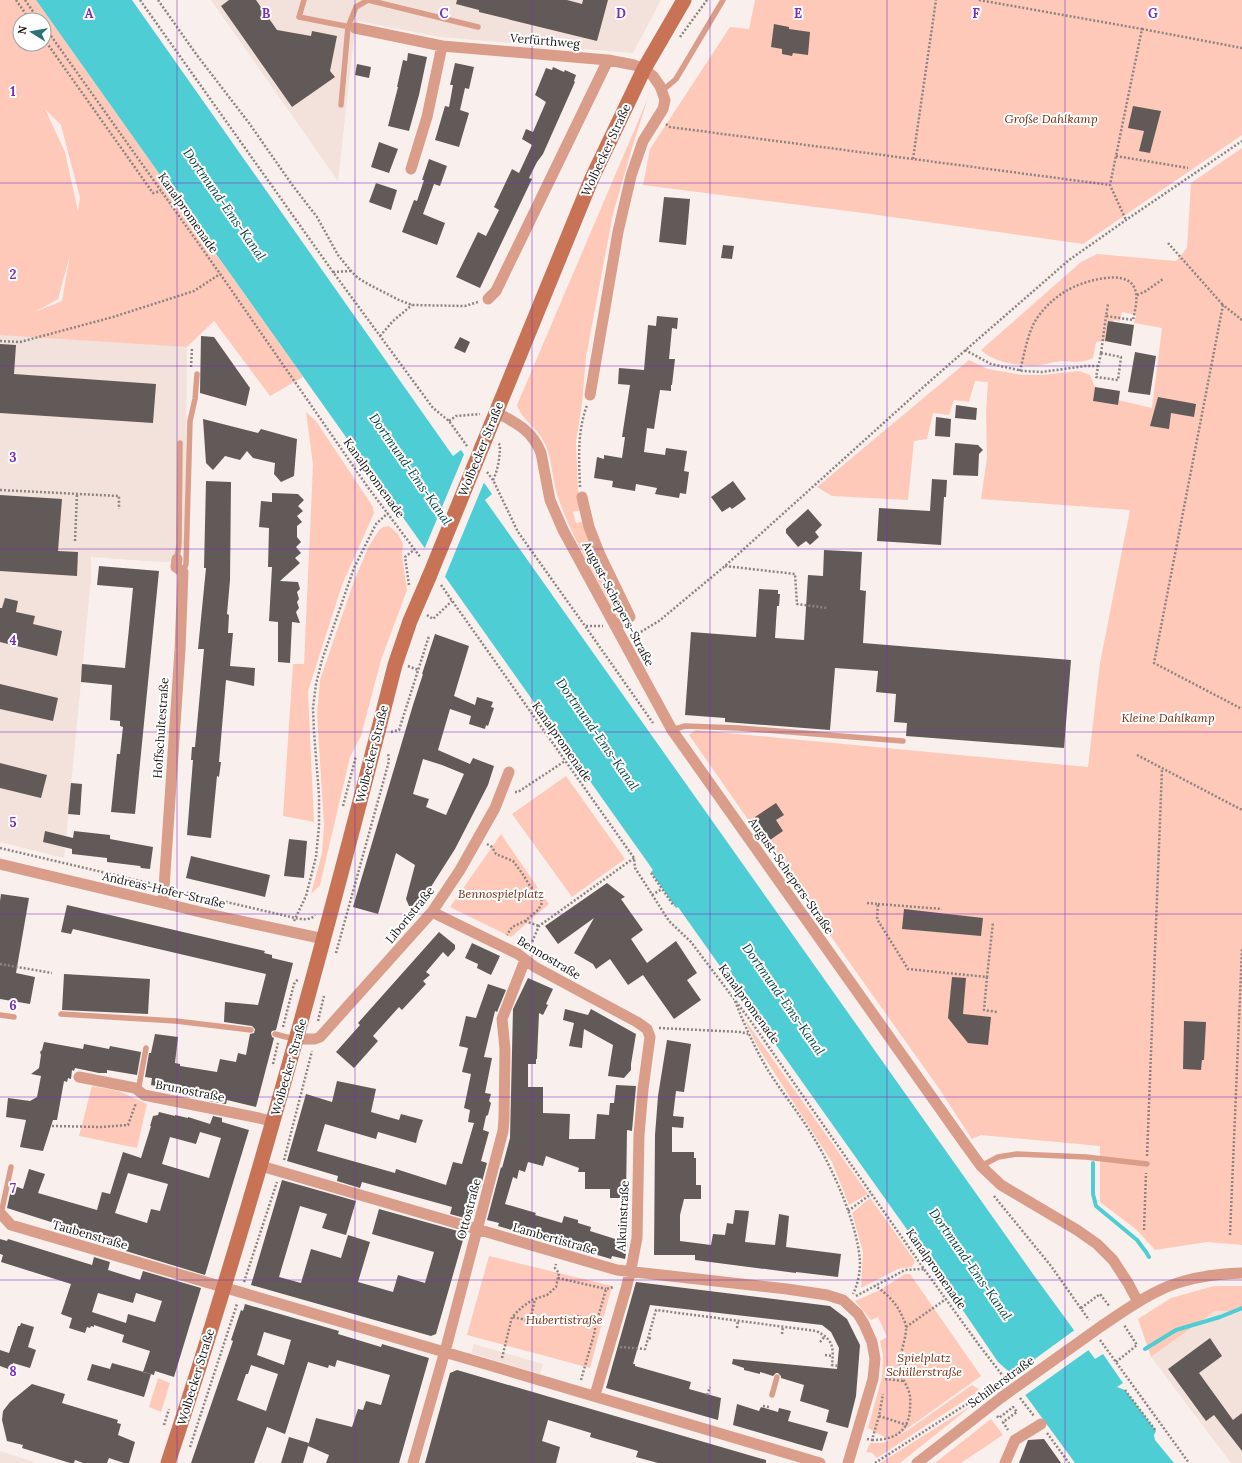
<svg xmlns="http://www.w3.org/2000/svg" width="1242" height="1463" font-family="Lora,serif">
<rect width="100%" height="100%" fill="#f9f0ed"/>
<path fill="#f3e1db" d="M211 0H661L633 53 440 37 358 21 355 28 338 181Z
M0 333 187 347 185 543 177 561 161 562 91 557V579L64 858 0 842Z
M1215 1311H1242V1463H1231L1151 1357Z
M474 1344 543 1364 540 1374 471 1353Z
M0 1451 37 1463H0Z"/>
<path fill="#fec9b8" fill-rule="evenodd" d="M0 0H36L303 377 270 396 214 321 187 347 0 335ZM20 20H44V44H20ZM45 109 61 125 80 198 78 211 65 152ZM70 255 62 301 35 312 58 299Z
M755 0H1242V135L1083 244 863 213 643 185 650 149 730 27 749 29Z
M648 98 632 148 613 214 586 357 582 404 576 442 578 488 581 510 573 512 576 523 584 521 624 615 619 620C598 580 574 542 559 500 552 483 553 463 546 446 539 428 522 421 517 405Z
M1242 148V1245L1207 1242 1155 1250 1137 1230 1100 1202V1146L981 1135 972 1139 938 1087 756 831 689 735 696 730 1088 767 1100 663 1130 510 981 499 987 458 986 413 988 382 975 381 969 402 954 400 949 415 933 413 927 439 914 441 908 500 832 496 817 487 969 360 988 369 1022 375H1043L1079 371 1090 375 1095 387 1093 401 1117 405 1118 400 1152 408 1162 328 1134 323 1136 315 1122 312 1120 321 1114 320V322L1108 321 1105 341 1096 342 1093 358C1083 364 1071 361 1060 361 1053 362 1047 364 1041 365 1023 367 994 363 981 350L1081 262 1097 254 1176 261 1187 248 1191 183Z
M306 412 316 421 373 507 374 513 342 585 308 691 314 822 283 816 293 664H304L313 465Z
M389 526 398 534 403 544 402 556 407 590 381 660 361 736 350 757 320 885 311 894 322 853 324 825 317 714 320 680 354 581 368 548 379 530 383 527Z
M566 776 625 859 572 897 512 814Z
M501 834 549 904 511 937 450 907Z
M743 1017 868 1194 849 1205 832 1162 759 1049Z
M92 1086 119 1091 147 1104 137 1148 79 1136Z
M870 1198 876 1206 915 1261 912 1267 898 1269 861 1288 863 1252 852 1213Z
M489 1256 612 1286 590 1368 467 1335Z
M905 1274H910L981 1376 894 1438 908 1430 972 1385 980 1390 877 1458 872 1453 866 1452 870 1443H882L890 1440 868 1428 882 1377 883 1355 880 1341 887 1337 878 1317 871 1320 855 1301 880 1290Z
M1214 1286H1242V1311H1215L1151 1357 1138 1319 1171 1298Z
M158 1378 170 1383 161 1412 149 1407Z
M974 1404 900 1463H880Z
M991 1419 1003 1435 961 1463H935Z"/>
<path fill="#4eced4" d="M36 0H132L453 456 461 450 492 494 485 500 1033 1274 1095 1359 1103 1354 1123 1383 1117 1387 1125 1390 1156 1431 1154 1435 1155 1440 1174 1463H1075L1007 1370 998 1362 930 1262 678 907 676 908 651 872 653 870Z"/>
<path fill="#f9f0ed" d="M465 452 485 480 444 579 424 550Z
M1076 1329 1090 1349 1024 1396 1010 1377Z"/>
<g fill="none" stroke-linecap="round" stroke-linejoin="round">
<path stroke="#4eced4" stroke-width="4" d="M1093 1163V1194L1096 1206 1137 1240 1146 1252 1149 1257
M1145 1349 1176 1330 1220 1317 1242 1308"/>
</g>
<path fill="#625a58" fill-rule="evenodd" d="M229 0H256L277 30 311 36 312 31 337 36 330 71 335 77 292 107 221 6Z
M457 0H567L582 4 583 0H608L597 41 479 12V10L456 4Z
M774 24 789 27V29L810 32 808 55 793 53 792 56 782 54V49L771 47Z
M408 53 427 57 419 95 409 131 388 126 398 87H397L403 60 407 61Z
M455 63 474 67 469 89 465 88 460 110 469 113 459 147 435 140 445 106 449 107 453 85H450Z
M357 64 371 67 369 78 355 75Z
M553 67 564 72 565 70 576 75 574 81 575 82 543 154 537 162 529 178 532 179 480 288 456 277 478 232 486 236 499 210 494 207 512 169 519 173 532 145 522 139 526 129 533 132 546 102 535 95 546 68 552 70Z
M1133 106 1161 111 1150 153 1139 151 1144 131 1128 128Z
M379 142 398 149 389 173 371 167Z
M429 159 447 166 440 186 434 184 423 214 445 223 437 245 402 232 414 200 417 201 424 180H422Z
M376 183 397 190 391 210 369 202Z
M664 197 690 199 686 245 659 242Z
M723 245 734 246 732 259 721 258Z
M657 316 678 318 677 329 672 328 669 359H675L672 385H671V391L660 390 654 429 647 428 644 452 665 455 666 448 687 451 684 471 689 472 686 494 680 493 679 498 655 494 657 488 636 484 635 491 612 487 613 481 594 478 597 457 604 459V455L622 458 625 437H622L630 385 618 384 619 368 644 370 648 325 656 326Z
M1108 321 1134 325 1131 346 1105 341Z
M201 336 214 337 250 388 246 406 200 393Z
M460 337 470 342 465 353 454 348Z
M0 344 16 345 14 374 156 384 153 423 0 413Z
M1135 352 1156 356 1150 395 1128 392Z
M1095 387 1120 391 1118 405 1093 401Z
M1158 397 1196 404 1194 417 1171 413 1169 429 1150 426Z
M956 405 977 408 976 420 955 418Z
M936 417 951 419 950 437 935 436Z
M203 419 258 433 261 429 297 439 294 476 281 482 274 474 275 463 253 458 247 451 240 460 225 456 213 470 206 463Z
M955 443 978 445 983 450 979 454 978 476 953 475Z
M932 479 947 480 946 497H944L941 545 877 541 879 508 930 511Z
M206 481 231 482 230 580 227 614 229 615 228 633H233L230 666 255 668 254 686 226 680 219 762H221L219 777 217 776 211 838 187 835 193 760H191L192 747H195L204 649H198L206 568H204Z
M733 481 746 499 732 509 730 507 722 512 711 497Z
M272 493 298 494 304 500 298 506 303 511 297 516 302 522 297 526V537L301 542 296 547 301 553 295 558 300 563 280 581 298 582 300 589 297 592 299 599 297 602 299 608 296 612 300 623 292 622 290 663 278 662V622L269 621 272 567H268L269 528 259 527 261 501 272 502Z
M0 495 62 499 58 551 78 552 77 576 0 571Z
M808 509 822 525 815 532 819 537 810 545 806 541 798 547 786 533V529Z
M824 550 862 552 860 590 866 591 863 643 1071 660 1064 748 906 736 907 723 894 722 896 694 876 692 878 671 835 668 830 730 725 722V718L685 715 691 632 756 637 759 589 778 590V594H780L779 606H777L775 638 804 640 808 575 823 576Z
M99 566 159 571 135 814 111 812 117 754H120L123 727 120 726V721L110 720 112 685 81 682 82 664 125 668 133 588 97 585Z
M5 598 18 601 16 612 35 616 33 624 62 631 57 656 0 642V608H2Z
M435 634 469 646 454 696 475 705 477 697 493 702 491 707 494 708 488 726 486 725 485 729 469 724 471 716 450 709 438 750 470 764 473 758 494 766 488 785 455 849 420 904 417 907 413 908 409 906 406 899 415 865 396 853 378 914 353 907 413 705 423 674H422ZM423 759 442 765 464 774 446 815 426 807 429 799 413 794Z
M0 684 58 698 53 721 0 709Z
M0 763 47 775 41 798 0 788Z
M71 783 82 784 80 815 68 814Z
M776 803 784 815 776 820 783 831 770 840 755 817Z
M45 831 73 838 74 831 110 835V839L153 847 150 869 141 868 140 866 107 862V858L72 854V849L43 842Z
M289 839 307 841 304 878 284 876Z
M191 856 270 875 265 897 186 878Z
M607 883 625 897 621 899 643 930 631 939 647 963 676 941 697 973 687 980 701 1000 674 1019 643 975 628 985 610 959 596 969 593 964 574 953 594 918 558 944 545 926Z
M1 894 29 898 16 973 35 977 30 1004 0 999V901Z
M67 905 265 951 264 953 272 955V958L293 963 276 1030 272 1031 271 1033 272 1037 274 1038 256 1107 227 1100 226 1104 209 1101 210 1096 151 1085 152 1078 145 1077 149 1053H151L155 1034 178 1037 175 1063 180 1064V1066L217 1072 220 1059 236 1062 238 1053 246 1055 250 1034 254 1033 255 1029 252 1026 224 1022 225 1002 258 1005 266 974 73 929 71 934 61 932Z
M904 909 983 918 981 936 902 929Z
M439 932 455 945V949L448 957 443 952 426 972 430 975 423 981 426 984 402 1010 399 1007 373 1036 378 1041 354 1068 336 1052 360 1025 358 1023Z
M472 943 500 956 491 975 477 968 478 964 465 958Z
M64 974 150 979 148 1014 62 1010Z
M952 977 966 978 963 1014 991 1017 988 1045 968 1043 948 1018Z
M528 978 553 989 546 1004 548 1005 543 1015 539 1013 537 1059H536V1064H528V1087H543V1113L570 1114 569 1139H595L597 1114 609 1115 610 1103H614L616 1085 636 1086 632 1131 627 1130 626 1198H610V1189H585V1172H578L579 1168 546 1156 543 1166 528 1162 525 1172 519 1170 517 1179 513 1177 505 1204 536 1213 535 1215 562 1223 564 1216 578 1220V1223L591 1227 590 1231 628 1243 625 1259 612 1256 611 1259 594 1254 498 1226 499 1223 487 1220 501 1167 502 1168 510 1138 513 1009Z
M488 984 506 990 497 1012 495 1011 484 1057 492 1058 485 1093 491 1094 489 1101 491 1103 488 1115 486 1116 483 1130 489 1132 481 1161 487 1163 473 1216 470 1215 468 1219 450 1214 452 1207 362 1182 360 1188 337 1181 338 1176 287 1161 306 1094 332 1102 337 1081 376 1089 371 1112 399 1120 401 1114 423 1120 419 1131 416 1143 378 1132 376 1139 325 1124 317 1151 395 1173 396 1169 446 1185 453 1162 462 1164 474 1123 468 1122 470 1110 464 1108 471 1074 462 1072 468 1048 459 1046 466 1016 476 1018Z
M565 1009 588 1015 591 1009 636 1034 631 1064V1070L624 1078 608 1076 613 1045 584 1029 582 1048 569 1046 574 1023 563 1020Z
M1184 1021 1206 1022 1204 1060H1202L1201 1070 1183 1069Z
M667 1040 691 1044 684 1092 676 1091 673 1116 684 1117 683 1128 672 1127V1152H694V1158H696V1185H701V1199H684L680 1215V1241L711 1245 713 1234 725 1235 727 1223 733 1224 735 1210 749 1211 745 1242 775 1245 779 1214 789 1216 786 1247 841 1254 838 1277 796 1272V1273L695 1260V1255H654L655 1135 658 1096Z
M44 1042 83 1049 84 1044 109 1049 110 1046 141 1052 137 1075 107 1070V1073H99L75 1068 74 1071 72 1070 71 1079 68 1078 67 1082 64 1081 57 1120H53L43 1151 20 1147 26 1120 6 1117 8 1098 30 1101 37 1097 41 1076 31 1074 39 1068 41 1055 40 1052 42 1050Z
M159 1112 175 1116V1115L188 1118V1117L210 1124 213 1116 222 1118V1122L249 1130 205 1275 73 1235 74 1232 54 1223 7 1208 12 1185 23 1189 29 1169 45 1174 38 1193 97 1210 102 1192 110 1194 123 1152 141 1158 151 1126H150L153 1116 158 1115ZM200 1132 221 1138 209 1178 162 1164 170 1137 196 1144ZM128 1173 168 1184 160 1211 151 1209 147 1223 115 1213Z
M282 1180 356 1201 346 1235 322 1228 327 1214 300 1206 279 1277 301 1283 311 1249 341 1258 348 1235 370 1242 358 1282 393 1292 398 1275 425 1283 434 1252 372 1234 379 1209 465 1233 436 1334 431 1336 251 1285Z
M0 1239 7 1241 8 1239 92 1265 94 1257 110 1262 108 1270 140 1280 143 1271 201 1288 174 1377 155 1371 154 1375 143 1372 150 1351 122 1342 124 1335 94 1325V1327L91 1326 90 1328 87 1327 85 1333 69 1328 72 1318 61 1314 71 1284 1 1262 3 1255 0 1254ZM98 1293 133 1303 136 1293 162 1301 155 1322 128 1314 126 1323 92 1312Z
M636 1282 830 1306 847 1319 860 1345 856 1396 848 1428 826 1422 829 1410 800 1401 804 1385 781 1378V1376L778 1373H776L773 1376 760 1372V1374L744 1370V1368L732 1364 733 1359 837 1369 839 1348 831 1332 822 1325 650 1305 633 1364H635V1366L691 1382 689 1389 721 1398 718 1420 606 1388Z
M245 1304 339 1331 338 1334 381 1347 382 1344 429 1358 399 1463H326L329 1455 308 1446 316 1418 352 1427 358 1409 363 1410 366 1401 381 1405 390 1375 337 1360 335 1367 329 1365 328 1368 308 1362 285 1434 267 1427 254 1463H191L233 1341 231 1340 241 1310 243 1311ZM264 1332 291 1340 284 1365 257 1355ZM251 1365 278 1374 266 1411 237 1400 246 1374H248Z
M21 1323 34 1327 28 1347 36 1350 30 1368 13 1363 11 1370 0 1366V1350L9 1353 18 1326H20Z
M1210 1338 1222 1356 1199 1373 1233 1420 1242 1413V1451L1214 1415 1206 1421 1168 1369Z
M112 1363 151 1374 144 1397 87 1380 92 1364 110 1369Z
M457 1370 766 1460V1463H658L636 1457 638 1451 590 1437 591 1433 548 1420 542 1441 560 1447 556 1463H425L450 1373Z
M32 1384 65 1394 62 1403 118 1420 117 1423 121 1424 118 1435 135 1442 129 1463H124L109 1458 107 1463H83L75 1460 74 1463H70L22 1448 23 1445 7 1441 2 1420 3 1411 10 1402Z
M737 1404 759 1411 761 1407 778 1412 779 1408 791 1411 788 1421 828 1432 822 1451 733 1425Z
M289 1437 309 1443 303 1463H281Z
M1044 1439 1061 1463H1019L1028 1440Z"/>
<g fill="none" stroke-linecap="round" stroke-linejoin="round">
<path stroke="#8a8482" stroke-width="2.5" stroke-dasharray="2 2" stroke-linecap="butt" d="M16 0 30 20
M25 0 39 20
M140 0 333 272 433 408 449 421 467 446
M158 0 196 54 249 123 293 186 317 217 338 255 351 271 358 278 368 284 399 300 412 305 465 306 478 302
M979 0 1142 29 1110 185 1126 220
M44 26 223 278 367 486 421 558
M1142 29 1242 48
M680 37 707 0
M44 39 153 193 161 191
M666 124 670 127 1110 185
M1116 156 1188 168
M913 159 936 0
M1168 243 1223 305
M333 272 351 271
M1137 295 1146 291 1163 279
M1242 320 1223 305 1154 663 1242 709
M380 336 393 321 412 305
M0 341 20 342 113 317 194 291 220 274
M965 350 991 364 1023 371 1042 372 1085 366H1098
M1101 353 1121 357 1118 380 1096 377Z
M1101 353 1106 316
M191 367 192 348
M1020 371C1024 355 1028 331 1037 318 1045 307 1054 298 1066 291 1080 282 1125 268 1134 287 1139 297 1135 310 1133 320L1106 316 1108 304
M449 421 456 416 480 414
M487 472 493 480 518 532 585 626 653 723
M493 480C498 470 500 457 500 445L498 443
M580 487C579 458 577 433 587 405
M0 490 119 496V509
M75 541 77 494
M725 566 795 574 797 604 827 608
M409 585 405 557 415 549
M441 585 634 858 635 868 669 921 691 942 750 1020 924 1269 979 1345 1006 1380
M427 615 433 619 452 601
M586 626H603
M634 636 659 621 725 566 929 382 1069 260 1126 220 1242 141
M408 666 418 670
M391 732 399 730 429 636
M1137 755 1242 810
M515 792H518L565 761
M343 806 356 756
M487 844 492 847 496 854 513 861 522 873 530 886 541 898 542 903 538 910 525 921 512 927 507 935
M0 848 153 884
M651 873 674 906
M175 890 295 918C302 919 310 921 315 915
M652 895 662 889
M867 903 878 904 877 919 908 969 987 977 993 922
M878 904 942 909
M294 921 306 896 316 857 319 826V795L314 732 313 708 316 684 322 660 354 568 376 524 388 513
M525 921 539 926
M529 949 539 926 634 858
M336 953 389 761 388 753
M0 964 52 973
M987 977 984 1010 997 1012
M735 1001C744 1024 754 1046 766 1067 781 1092 801 1115 815 1140 834 1171 858 1226 860 1262 860 1273 858 1284 853 1294
M318 1021 324 996
M283 1027 294 984 298 979
M659 1028 741 1032 748 1034
M273 1064 278 1043
M52 1126 101 1127 128 1125 136 1103
M1147 1156 1162 769
M284 1160 312 1051
M994 1196 1051 1266 1089 1320
M848 1211 871 1194
M1144 1230 1146 1173
M1230 1235 1242 949
M558 1278 606 1289
M244 1282 277 1182
M856 1296 905 1270 924 1269
M1081 1308 1100 1294 1110 1307
M577 1316 595 1321
M513 1317 530 1321 535 1299
M906 1327 946 1299
M737 1328 738 1320
M782 1334 783 1326
M649 1338 653 1339
M1100 1340 1189 1463
M820 1342 825 1336
M620 1347 645 1349 656 1310 816 1331C833 1339 834 1347 832 1365L838 1366
M825 1355 833 1356
M502 1358 512 1317 521 1308 532 1300 547 1295 556 1287 559 1273 555 1268 556 1264
M1116 1362 1137 1345 1124 1325
M885 1379 904 1381
M581 1380 595 1331V1321L599 1314 606 1289 614 1287
M1125 1390 1156 1431
M707 1395 710 1387
M983 1397 981 1395 1004 1378
M1020 1398 1034 1416
M763 1406 769 1407
M879 1416 907 1425
M997 1416 999 1418 1013 1407 1017 1412 1003 1422 1008 1430
M164 1425 169 1409
M1047 1433 1069 1463
M867 1439 872 1440 879 1416 883 1394
M872 1440C893 1440 908 1433 910 1410 910 1404 911 1398 909 1392 906 1383 900 1376 900 1366 899 1354 907 1337 906 1327 906 1324 904 1320 903 1318 897 1304 888 1294 875 1286
M190 1447 237 1304
M875 1463 962 1407 973 1401 977 1402"/>
<path stroke="#d99d8a" stroke-width="5.5" d="M304 0 299 17 350 27
M662 91 676 79 723 0
M341 105 348 27 356 7 368 0 478 27
M177 559 179 544 180 443
M183 572 186 564 190 421 195 399 197 374
M672 730 685 726 739 728 903 741
M61 1014 176 1021 251 1030
M0 1015 14 1017
M275 1034 294 1039
M138 1091 146 1048
M981 1166 998 1157 1017 1154 1086 1157 1147 1164
M1 1214 11 1167
M772 1395 777 1377"/>
<path stroke="#d99d8a" stroke-width="11" d="M355 28 442 46 608 60 634 65 644 69 653 76 660 86 665 100 663 109 643 141 631 176 618 232 590 395
M411 169 427 117 442 46
M488 299 496 291 608 60
M496 412C516 423 532 430 541 453L550 500 563 530 672 730 965 1144 981 1166 1001 1185 1077 1230 1097 1244 1113 1260 1128 1283 1138 1302
M582 497 589 527 600 555 630 617 615 626
M0 864 213 915 324 939
M163 903 180 650 183 572 176 567 177 559
M432 912 518 954 535 967 637 1022 647 1029 650 1037 643 1089 639 1135 637 1238 632 1264 626 1289 595 1395
M297 1039H315L320 1037 432 912 460 870 495 808 509 772
M79 1077 135 1088 144 1095 259 1118 274 1122
M261 1166 617 1270 787 1289 827 1295 843 1300 858 1314 864 1324 872 1342 875 1359 873 1379 848 1463
M1 1214 11 1225C280 1305 551 1382 820 1463
M1103 1325C1121 1313 1139 1300 1158 1291 1183 1278 1214 1274 1242 1273
M413 1463 447 1344 503 1131 504 1119 505 1049 502 1019 525 960
M917 1463 1002 1397
M1005 1463 1015 1440 1041 1424"/>
<path stroke="#c87256" stroke-width="15" d="M482 447 592 178 644 69 684 0
M168 1463C255 1200 327 933 395 665L410 621 429 577"/>
<path stroke="#d99d8a" stroke-width="11" d="M1002 1397 1103 1325"/>
<path stroke="#c87256" stroke-width="15" d="M429 577 482 447"/>
</g>
<path fill="none" stroke="#7b2cbf" stroke-width="1" stroke-opacity="0.55" d="M177 0V1463M355 0V1463M532 0V1463M710 0V1463M887 0V1463M1065 0V1463M0 183H1242M0 366H1242M0 549H1242M0 732H1242M0 914H1242M0 1097H1242M0 1280H1242"/>
<g text-anchor="middle" stroke-width="4" stroke-linejoin="round" paint-order="stroke">
<g font-size="12" fill="#1a1716" stroke="#fff">
<text transform="translate(545 41) rotate(5)" y="4">Verfürthweg</text>
<text transform="translate(606 150) rotate(-65)" y="4">Wolbecker Straße</text>
<text transform="translate(188 213) rotate(55)" y="4">Kanalpromenade</text>
<text transform="translate(481 449) rotate(-68)" y="4">Wolbecker Straße</text>
<text transform="translate(374 478) rotate(54)" y="4">Kanalpromenade</text>
<text transform="translate(618 604) rotate(62)" y="4">August-Schepers-Straße</text>
<text transform="translate(161 728) rotate(-86)" y="4">Hoffschultestraße</text>
<text transform="translate(562 742) rotate(55)" y="4">Kanalpromenade</text>
<text transform="translate(372 754) rotate(-76)" y="4">Wolbecker Straße</text>
<text transform="translate(791 876) rotate(55)" y="4">August-Schepers-Straße</text>
<text transform="translate(164 890) rotate(13)" y="4">Andreas-Hofer-Straße</text>
<text transform="translate(410 915) rotate(-51)" y="4">Liboristraße</text>
<text transform="translate(549 958) rotate(31)" y="4">Bennostraße</text>
<text transform="translate(749 1004) rotate(54)" y="4">Kanalpromenade</text>
<text transform="translate(289 1067) rotate(-74)" y="4">Wolbecker Straße</text>
<text transform="translate(190 1091) rotate(11)" y="4">Brunostraße</text>
<text transform="translate(469 1209) rotate(-75)" y="4">Ottostraße</text>
<text transform="translate(623 1216) rotate(-87)" y="4">Alkuinstraße</text>
<text transform="translate(90 1235) rotate(16)" y="4">Taubenstraße</text>
<text transform="translate(555 1239) rotate(16)" y="4">Lambertistraße</text>
<text transform="translate(936 1269) rotate(55)" y="4">Kanalpromenade</text>
<text transform="translate(196 1377) rotate(-73)" y="4">Wolbecker Straße</text>
<text transform="translate(1001 1382) rotate(-36)" y="4">Schillerstraße</text>
</g>
<g font-size="12" font-style="italic" fill="#75290e" stroke="#fff">
<text x="1051" y="123">Große Dahlkamp</text>
<text x="1168" y="722">Kleine Dahlkamp</text>
<text x="501" y="898">Bennospielplatz</text>
<text x="564" y="1324">Hubertistraße</text>
<text x="924" y="1362">Spielplatz<tspan x="924" dy="14">Schillerstraße</tspan></text>
</g>
<g font-size="13" font-style="italic" fill="#003f41" stroke="#fff">
<text transform="translate(225 204) rotate(55)" y="5">Dortmund-Ems-Kanal</text>
<text transform="translate(411 469) rotate(55)" y="5">Dortmund-Ems-Kanal</text>
<text transform="translate(598 734) rotate(55)" y="5">Dortmund-Ems-Kanal</text>
<text transform="translate(784 999) rotate(55)" y="5">Dortmund-Ems-Kanal</text>
<text transform="translate(971 1264) rotate(55)" y="5">Dortmund-Ems-Kanal</text>
</g>
</g>
<g font-size="13" text-anchor="middle" font-weight="bold" fill="#7b2cbf" stroke="#fff" stroke-width="4" stroke-linejoin="round" paint-order="stroke">
<text x="89" y="18">A</text>
<text x="266" y="18">B</text>
<text x="444" y="18">C</text>
<text x="621" y="18">D</text>
<text x="798" y="18">E</text>
<text x="976" y="18">F</text>
<text x="1153" y="18">G</text>
<text x="13" y="96">1</text>
<text x="13" y="279">2</text>
<text x="13" y="462">3</text>
<text x="13" y="645">4</text>
<text x="13" y="827">5</text>
<text x="13" y="1010">6</text>
<text x="13" y="1193">7</text>
<text x="13" y="1376">8</text>
</g>
<g transform="translate(32 32) rotate(281)"><circle r="19" fill="#ffffff" stroke="#a3a2a2"/>
<path d="M0-3L7 15L0 10L-7 15Z" fill="#2a7478"/>
<text y="-6" font-size="11" font-weight="bold" text-anchor="middle" fill="#1a1716">N</text>
</g>
</svg>
